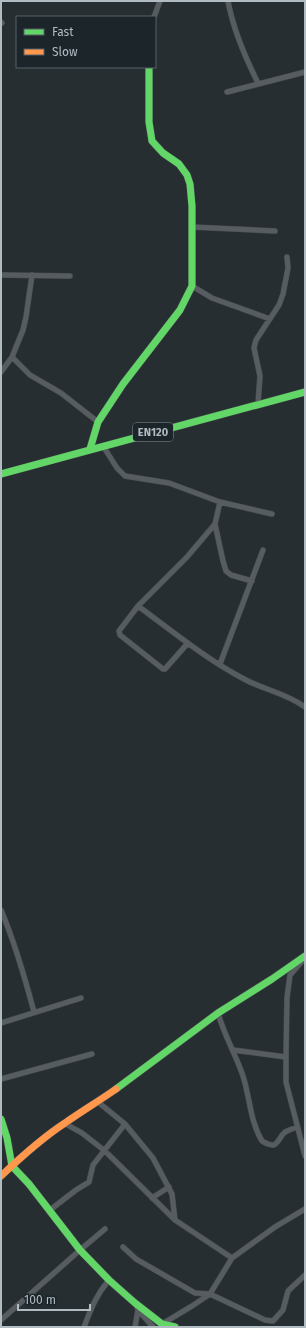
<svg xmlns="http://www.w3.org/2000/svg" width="306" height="1328" font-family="'Fira Sans',sans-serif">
<rect width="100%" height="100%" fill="#262e31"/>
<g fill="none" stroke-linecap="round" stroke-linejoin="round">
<defs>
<path id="street" d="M228 1C233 29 245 57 258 83
M154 17 160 1
M1 22 2 23
M227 92 305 72
M192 227 275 231
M1 275 70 276
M32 275 26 317 23 330 12 357 30 375 61 393 98 422
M192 286 212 298 270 319
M1 372 12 357
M258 404 260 376 254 348 256 340 279 305 283 294 288 268 287 257
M103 446 117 468 125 476 169 483 220 502 272 514
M220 502 215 524 223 561 226 571 231 575 252 581
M138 606C172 631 206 659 244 679 264 690 286 693 305 707
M188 643 165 669H163L120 635 119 631 138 606 187 557 215 524
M220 664 263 550
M1 910C15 943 25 978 34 1012
M304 959 290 975 287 998 286 1057V1082L305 1156
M218 1013C224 1035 236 1055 243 1076 250 1098 250 1121 262 1141 279 1151 276 1140 285 1132 289 1130 294 1128 297 1127
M1 1023 81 998
M233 1050 286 1057
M1 1079 92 1054
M98 1102 125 1124 153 1158 172 1194 175 1220 232 1258
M64 1123 82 1133 105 1151 175 1220
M152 1198 169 1187
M50 1210 76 1190 89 1182 93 1165 125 1124
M123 1247 136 1259 195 1293 210 1294 265 1320 273 1321 283 1310 288 1291 305 1275
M136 1304 138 1310 153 1327
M1 1320 80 1250 105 1229
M162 1324 192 1306 210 1294 232 1258 275 1227 305 1209
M84 1327C91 1309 96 1295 109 1280
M135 1327 138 1310"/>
<path id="fast" d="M90 449 98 422 123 384 180 310 192 286V206L190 184 187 175 179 164 163 153 152 141 149 122V67
M1 474 305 392
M116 1089 218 1013 272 979 305 956
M1 1119 7 1138 12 1166 29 1184 80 1250 109 1280 135 1303 162 1324 175 1327"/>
<path id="slow" d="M1 1176C21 1157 42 1138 65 1123 82 1111 99 1101 116 1089"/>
</defs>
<use href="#street" stroke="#44494c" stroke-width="6"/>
<use href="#fast" stroke="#44494c" stroke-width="8"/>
<use href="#slow" stroke="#44494c" stroke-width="8"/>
<use href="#street" stroke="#565c5f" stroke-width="5"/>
<use href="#fast" stroke="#63d668" stroke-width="7"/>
<use href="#slow" stroke="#ff974d" stroke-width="7"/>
</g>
<g text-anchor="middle" stroke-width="3" stroke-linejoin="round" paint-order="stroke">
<rect fill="#1b252a" stroke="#838e94" stroke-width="1" x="133" y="423" width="40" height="18" rx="3"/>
<g font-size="11" font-weight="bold" fill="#b0bbc2">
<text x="153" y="436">EN120</text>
</g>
</g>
<rect width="306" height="1328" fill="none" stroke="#b0bbc2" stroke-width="4"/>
<rect x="16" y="16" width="140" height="52" fill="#1b252a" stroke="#576167"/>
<rect x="24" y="29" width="20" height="6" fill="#63d668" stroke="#576167"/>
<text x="52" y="36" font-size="12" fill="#b0bbc2">Fast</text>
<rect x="24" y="49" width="20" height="6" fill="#ff974d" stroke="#576167"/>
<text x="52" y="56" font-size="12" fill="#b0bbc2">Slow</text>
<path d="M18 1304v6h72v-6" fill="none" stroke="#b0bbc2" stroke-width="2"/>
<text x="24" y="1304" font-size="12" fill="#b0bbc2" stroke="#1b252a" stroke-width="3" paint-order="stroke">100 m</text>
</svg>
